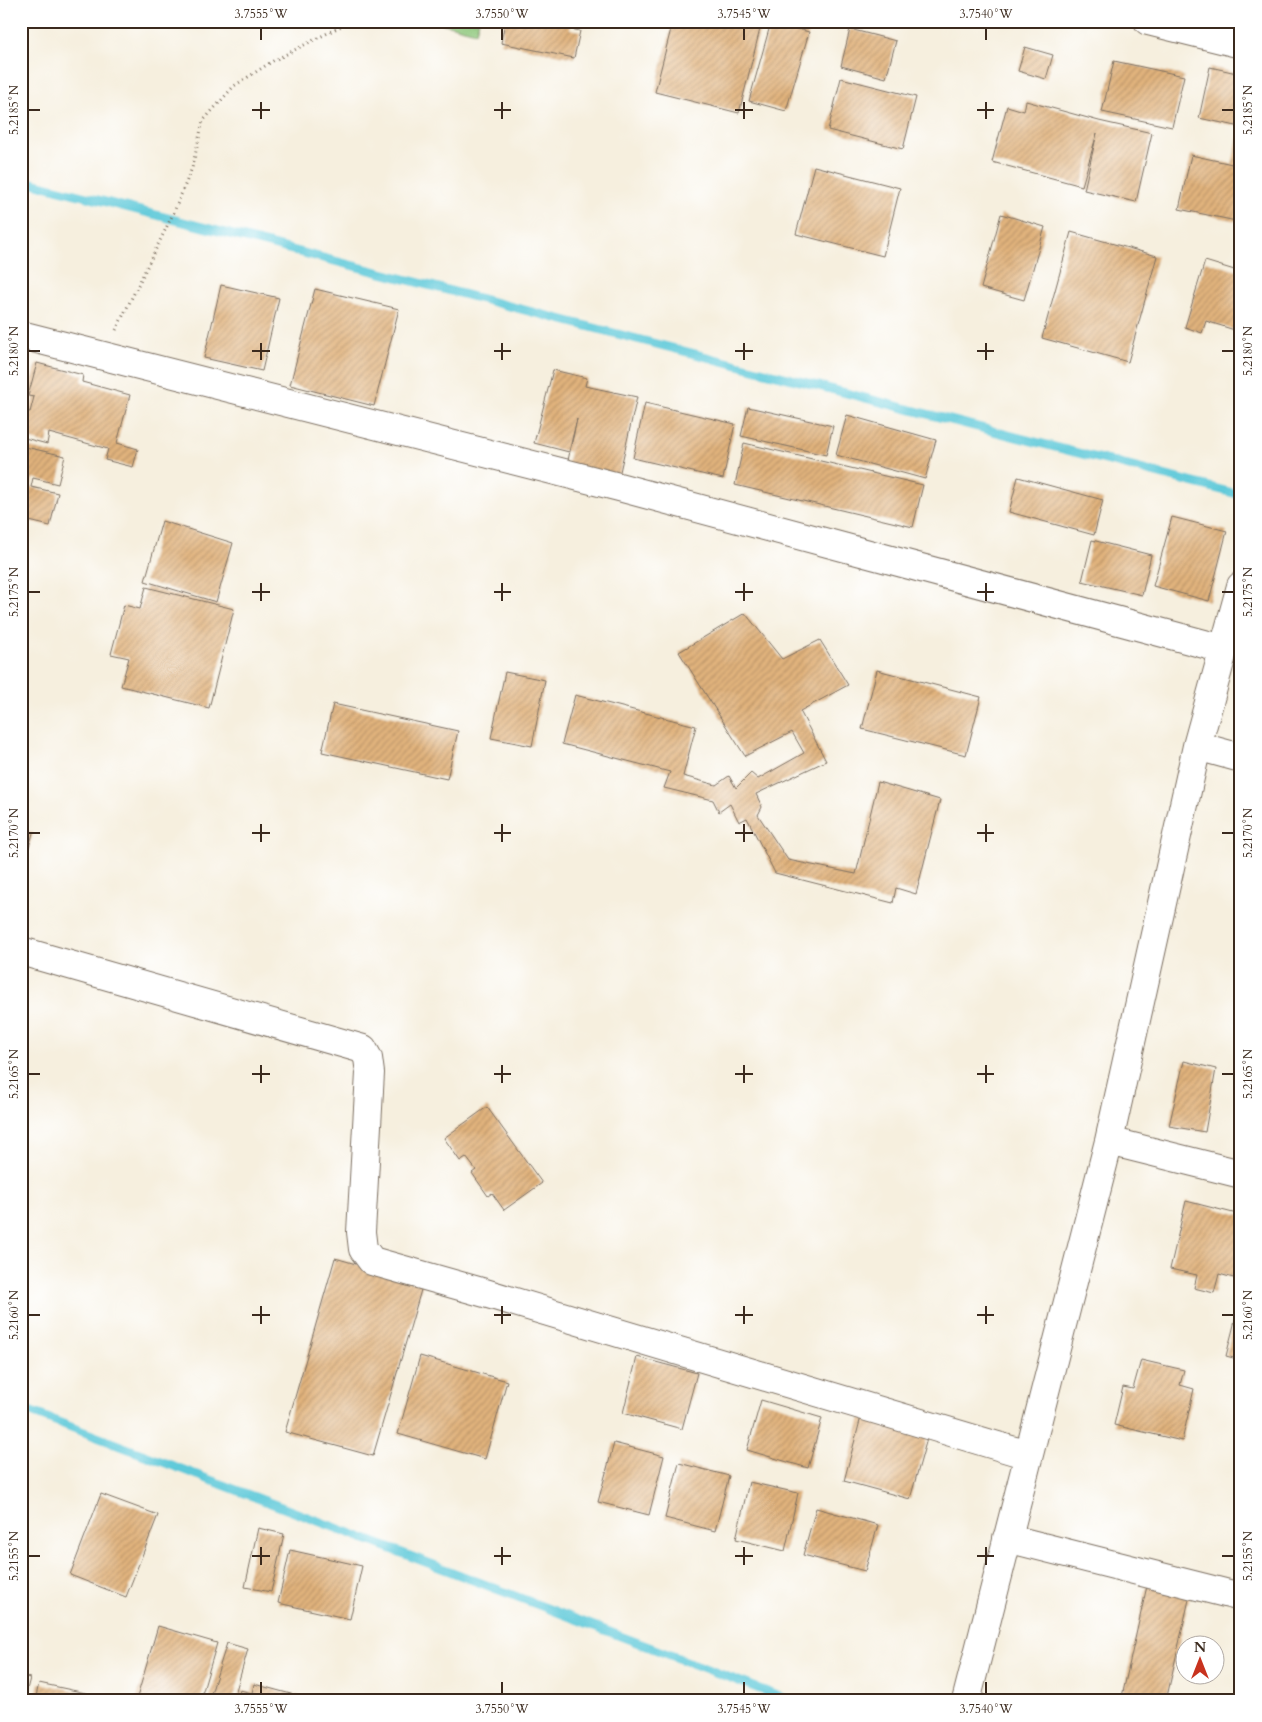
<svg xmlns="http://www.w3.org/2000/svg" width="1262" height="1722" font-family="Cardo,serif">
<defs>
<pattern id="grass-tufts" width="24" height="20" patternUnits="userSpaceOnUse" patternTransform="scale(1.25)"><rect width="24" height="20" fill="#8ec77b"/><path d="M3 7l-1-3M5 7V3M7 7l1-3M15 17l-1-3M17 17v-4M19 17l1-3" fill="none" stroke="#75a264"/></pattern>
<pattern id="building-hatch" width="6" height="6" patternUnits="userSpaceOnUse" patternTransform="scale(1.25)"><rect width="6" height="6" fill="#e1b37d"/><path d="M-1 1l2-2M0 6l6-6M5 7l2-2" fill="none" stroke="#b89266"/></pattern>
</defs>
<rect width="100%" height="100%" fill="#fff"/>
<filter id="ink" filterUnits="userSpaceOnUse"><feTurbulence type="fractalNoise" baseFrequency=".02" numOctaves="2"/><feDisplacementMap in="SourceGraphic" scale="10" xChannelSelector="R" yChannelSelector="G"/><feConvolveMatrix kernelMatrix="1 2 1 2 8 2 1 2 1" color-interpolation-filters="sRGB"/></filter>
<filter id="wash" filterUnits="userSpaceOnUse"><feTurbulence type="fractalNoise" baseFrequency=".0096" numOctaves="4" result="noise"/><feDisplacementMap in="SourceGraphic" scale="20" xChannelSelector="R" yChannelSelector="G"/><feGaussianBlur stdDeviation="1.12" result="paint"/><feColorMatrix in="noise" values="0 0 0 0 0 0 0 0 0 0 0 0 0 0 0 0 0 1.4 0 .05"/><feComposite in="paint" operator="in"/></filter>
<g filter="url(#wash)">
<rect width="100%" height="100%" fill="#f6efde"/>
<path fill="url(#grass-tufts)" stroke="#64784c" d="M432 21H479L476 32Z"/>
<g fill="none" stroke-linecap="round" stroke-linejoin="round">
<path stroke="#5fc9d9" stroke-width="9" d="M21 180 1241 495
M21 1408 791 1701"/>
</g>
<g id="blocks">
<path fill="url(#building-hatch)" d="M505 21H572L570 29 580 31 574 58 501 43Z
M673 21H762L739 113 655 92Z
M771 22 809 32 786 111 749 101Z
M850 29 896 41 886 78 841 66Z
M1025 47 1053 55 1046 79 1018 71Z
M1114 61 1184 76 1172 127 1102 112Z
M1210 67 1241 74V127L1199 118Z
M841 78 916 97 903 149 828 130Z
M1026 101 1099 121 1152 133 1136 202 1084 190 1097 133 1082 186 992 162 1007 106 1024 111Z
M1240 129 1241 222 1179 209 1191 155 1232 164Z
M814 166 900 188 883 256 796 234Z
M1001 214 1045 227 1024 300 981 288Z
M1071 232 1157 256 1128 362 1042 338Z
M1205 261 1241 272V332L1206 321 1202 333 1185 327Z
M221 285 279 298 262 371 204 358Z
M315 289 399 309 374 406 290 385Z
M37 363 83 375 82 382 130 395 117 443 138 449 133 467 105 460 108 449 49 433 47 444 21 437V425L25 411 30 412 34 397 28 396Z
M553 370 587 378 585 386 637 397 619 476 567 465 577 419 569 452 534 443Z
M645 403 735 424 723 479 633 458Z
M748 407 833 426 826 455 741 436Z
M847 415 936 440 925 479 836 455Z
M744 443 923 485 913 527 735 485Z
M21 446 65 456 58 484 33 478 31 487 58 493 50 526 21 519Z
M1018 477 1103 500 1094 535 1009 512Z
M1172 517 1227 531 1209 601 1153 586Z
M162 521 233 543 216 602 145 581Z
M1092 540 1151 555 1142 595 1082 581Z
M146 587 234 609 209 708 121 686 129 658 111 654 124 605 140 609Z
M745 613 782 659 820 640 848 685 800 711 826 761 756 794 762 807 758 815 788 860 856 874 878 782 940 800 916 894 896 888 893 903 775 873 747 818 739 822 730 804 719 812 713 800 664 788 670 772 562 744 575 695 696 726 683 776 716 785 729 776 736 788 751 773 758 779 804 753 792 732 745 756 679 652Z
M877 670 981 697 966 755 862 729Z
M505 672 545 680 532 746 491 738Z
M333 704 458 731 447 779 322 752Z
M21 829 33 833 22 871 21 870Z
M1184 1061 1216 1069 1205 1132 1169 1126Z
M487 1107 542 1183 504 1210 492 1193 488 1196 472 1173 476 1170 466 1157 460 1161 444 1138Z
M1186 1201 1241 1215V1280L1219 1274 1214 1293 1194 1288 1197 1275 1170 1269Z
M335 1258 423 1283 373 1456 285 1432Z
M1237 1313 1241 1314V1360L1226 1356Z
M420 1356 507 1381 485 1459 398 1434Z
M637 1357 697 1373 682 1429 623 1413Z
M1141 1360 1184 1370 1180 1385 1194 1389 1182 1441 1114 1425 1123 1387 1133 1389Z
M761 1400 822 1418 808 1468 747 1450Z
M861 1417 928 1435 910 1499 844 1481Z
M614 1443 664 1456 649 1515 598 1502Z
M679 1463 729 1476 715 1531 665 1518Z
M749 1482 798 1493 785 1551 736 1539Z
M101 1494 158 1515 126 1597 70 1575Z
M816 1508 878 1525 865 1571 803 1555Z
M258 1528 284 1534 271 1592 245 1587Z
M290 1550 362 1566 350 1619 278 1603Z
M1147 1586 1190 1595 1166 1701H1121Z
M158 1626 217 1643 200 1701H136Z
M227 1643 248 1649 233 1701 209 1700Z
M21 1676 30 1678 24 1701H21Z
M39 1683 95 1695 94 1701H35Z
M254 1684 313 1700V1701H237L240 1690 252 1693Z"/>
</g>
</g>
<g filter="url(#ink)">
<use href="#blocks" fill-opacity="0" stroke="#7c6f61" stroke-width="1"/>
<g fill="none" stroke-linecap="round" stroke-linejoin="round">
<defs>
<path id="minor" d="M1148 21 1241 44
M21 335 619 487 1223 649
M1197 746 1241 758
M21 951 363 1049 368 1058 370 1073 361 1232 363 1249 372 1261 485 1293 1028 1455
M1109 1141 1241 1174
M1007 1538 1241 1597
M966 1701 1109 1141 1197 746 1241 586"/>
</defs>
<use href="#minor" stroke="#7c6f61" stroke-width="30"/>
<path stroke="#7c6f61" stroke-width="3" stroke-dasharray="1 4" stroke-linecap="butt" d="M116 330 174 212 192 168 203 121 234 86 273 61 351 21"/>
<use href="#minor" stroke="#fff" stroke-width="28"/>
</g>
</g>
<path fill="none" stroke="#3b2a1e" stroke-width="2" d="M261 28V40M502 28V40M744 28V40M986 28V40M261 102V119M502 102V119M744 102V119M986 102V119M28 110H40M252 110H270M494 110H511M735 110H753M977 110H994M1222 110H1234M261 343V360M502 343V360M744 343V360M986 343V360M28 351H40M252 351H270M494 351H511M735 351H753M977 351H994M1222 351H1234M261 583V601M502 583V601M744 583V601M986 583V601M28 592H40M252 592H270M494 592H511M735 592H753M977 592H994M1222 592H1234M261 824V842M502 824V842M744 824V842M986 824V842M28 833H40M252 833H270M494 833H511M735 833H753M977 833H994M1222 833H1234M261 1065V1083M502 1065V1083M744 1065V1083M986 1065V1083M28 1074H40M252 1074H270M494 1074H511M735 1074H753M977 1074H994M1222 1074H1234M261 1306V1324M502 1306V1324M744 1306V1324M986 1306V1324M28 1315H40M252 1315H270M494 1315H511M735 1315H753M977 1315H994M1222 1315H1234M261 1547V1565M502 1547V1565M744 1547V1565M986 1547V1565M28 1556H40M252 1556H270M494 1556H511M735 1556H753M977 1556H994M1222 1556H1234M261 1682V1694M502 1682V1694M744 1682V1694M986 1682V1694"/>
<rect width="1262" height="1722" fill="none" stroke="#fff" stroke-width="55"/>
<g transform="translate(1200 1660)"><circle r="24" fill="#ffffff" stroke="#b1aaa5"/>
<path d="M0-4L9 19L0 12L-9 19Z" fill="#c8321e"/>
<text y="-8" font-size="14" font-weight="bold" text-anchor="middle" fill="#3b2a1e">N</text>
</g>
<rect x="28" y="28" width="1206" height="1666" fill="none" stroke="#3b2a1e" stroke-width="2"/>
<g font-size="12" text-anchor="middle" fill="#3b2a1e">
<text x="261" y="18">3.7555°W</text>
<text x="502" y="18">3.7550°W</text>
<text x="744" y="18">3.7545°W</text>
<text x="986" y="18">3.7540°W</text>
<text transform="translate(14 110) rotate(-90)" y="4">5.2185°N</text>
<text transform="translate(1248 110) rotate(-90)" y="4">5.2185°N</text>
<text transform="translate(14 351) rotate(-90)" y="4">5.2180°N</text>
<text transform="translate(1248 351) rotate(-90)" y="4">5.2180°N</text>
<text transform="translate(14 592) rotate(-90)" y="4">5.2175°N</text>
<text transform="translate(1248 592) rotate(-90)" y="4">5.2175°N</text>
<text transform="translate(14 833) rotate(-90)" y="4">5.2170°N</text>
<text transform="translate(1248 833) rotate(-90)" y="4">5.2170°N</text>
<text transform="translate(14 1074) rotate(-90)" y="4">5.2165°N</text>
<text transform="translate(1248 1074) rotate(-90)" y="4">5.2165°N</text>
<text transform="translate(14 1315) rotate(-90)" y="4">5.2160°N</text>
<text transform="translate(1248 1315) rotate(-90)" y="4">5.2160°N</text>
<text transform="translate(14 1556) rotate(-90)" y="4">5.2155°N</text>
<text transform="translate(1248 1556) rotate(-90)" y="4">5.2155°N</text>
<text x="261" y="1713">3.7555°W</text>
<text x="502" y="1713">3.7550°W</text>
<text x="744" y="1713">3.7545°W</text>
<text x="986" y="1713">3.7540°W</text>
</g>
</svg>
